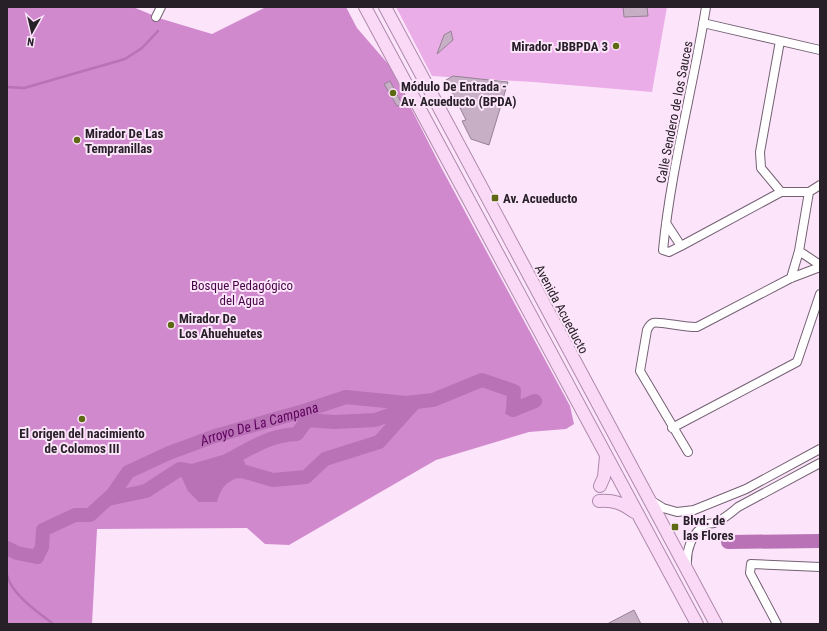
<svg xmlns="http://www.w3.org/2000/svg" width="827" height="631" font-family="'Roboto Condensed',sans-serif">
<rect width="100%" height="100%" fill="#fce5fa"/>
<path fill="#ebade7" d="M396 7H667L652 92 533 82 432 76Z"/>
<path fill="#d189ce" d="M7 7H133L162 19 212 34 266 7H346L357 28 389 65 442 169 570 406 574 424 566 429 529 432 436 460 289 545 265 544 247 528 97 529 92 624H7Z"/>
<path fill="#b872b5" d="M509 401 516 405V409L513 414 507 415 505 413Z
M239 450 245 463 244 474C228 482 222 484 217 502H199L188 491 181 476 185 466Z"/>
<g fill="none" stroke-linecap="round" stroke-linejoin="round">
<path stroke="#b872b5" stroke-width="2.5" d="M7 87 24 88 125 59 142 48 158 31
M7 575C11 594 38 612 53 624"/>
<g stroke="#b872b5" stroke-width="14">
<path d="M225 462C249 449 269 435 297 434L307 420 334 422 375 420 409 408"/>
<path d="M225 472 242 471 273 480 306 477 325 459 379 442 415 402"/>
<path d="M108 499 146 491 180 469 202 473"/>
<path d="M728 542 820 541"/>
<path id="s1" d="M7 548 17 553 37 557 42 547 43 530 75 515H90L113 494 128 472 169 453 215 436 307 410 346 397 406 403 433 400 482 380 514 391 513 410 535 401"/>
</g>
</g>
<path fill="#c7b0c5" stroke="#968195" d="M623 7H647L648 16 624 17Z
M451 31 453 40 437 54 444 35Z
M453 76 508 82 489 145 471 139 462 121 466 120 446 80Z
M390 81 402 104 397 106 384 84Z
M634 610 641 624H607Z"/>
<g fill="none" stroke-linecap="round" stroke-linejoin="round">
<defs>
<path id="street" d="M706 7C693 88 671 168 663 250L669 252 681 246 781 192H809L820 185
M156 17 161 7
M703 23 820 50
M780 41 760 152 761 168 781 192
M666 223 681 246
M799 251 820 265
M791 278 799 251 809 192
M672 428 797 362 820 294
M688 452 640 371 647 330C648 328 650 324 653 323 658 321 688 328 697 327L791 278 820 267
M650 500 663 508 677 512 694 510 746 489 820 449
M687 566C686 551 691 534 705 525 708 523 711 524 714 523 723 520 731 513 738 507L820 463
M777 624 750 573 751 564 820 567"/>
<path id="primary" d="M365 7 697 624
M385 7 716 624
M600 486 604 477 606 456
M599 501C614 500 622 503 634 512"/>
</defs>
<use href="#street" stroke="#746073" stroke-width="10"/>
<use href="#primary" stroke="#ae88ab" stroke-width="14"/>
<use href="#street" stroke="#fff" stroke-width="8"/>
<use href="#primary" stroke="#fad9f7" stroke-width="12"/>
</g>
<g fill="#5d6a13" stroke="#fce5fa" stroke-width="1.5">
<circle cx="616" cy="46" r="4"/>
<circle cx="393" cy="93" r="4"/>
<circle cx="77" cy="140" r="4"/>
<rect x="491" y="194" width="8" height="8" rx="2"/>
<circle cx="171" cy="325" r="4"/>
<circle cx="82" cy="419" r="4"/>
<rect x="671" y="523" width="8" height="8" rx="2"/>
</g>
<g text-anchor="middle" stroke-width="4" stroke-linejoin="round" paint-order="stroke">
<g font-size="13" font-weight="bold" fill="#282028" stroke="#fce5fa" text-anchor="start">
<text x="608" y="51" text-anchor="end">Mirador JBBPDA 3</text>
<text x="401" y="91">Módulo De Entrada -<tspan x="401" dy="15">Av. Acueducto (BPDA)</tspan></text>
<text x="85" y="138">Mirador De Las<tspan x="85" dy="15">Tempranillas</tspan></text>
<text x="503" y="203">Av. Acueducto</text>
<text x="179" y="323">Mirador De<tspan x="179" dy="15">Los Ahuehuetes</tspan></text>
<text x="82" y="438" text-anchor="middle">El origen del nacimiento<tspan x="82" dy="15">de Colomos III</tspan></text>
<text x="683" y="525">Blvd. de<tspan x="683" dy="15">las Flores</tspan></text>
</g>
<g font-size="13" fill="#282028" stroke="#fce5fa">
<text transform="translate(674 112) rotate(-79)" y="5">Calle Sendero de los Sauces</text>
<text transform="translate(562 309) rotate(62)" y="5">Avenida Acueducto</text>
</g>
<g font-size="13" fill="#480548" stroke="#fce5fa">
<text x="242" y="290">Bosque Pedagógico<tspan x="242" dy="15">del Agua</tspan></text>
</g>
<g font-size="14" font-style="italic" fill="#5d005d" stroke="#fce5fa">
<text dy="5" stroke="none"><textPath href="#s1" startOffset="308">Arroyo De La Campana</textPath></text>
</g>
</g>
<rect width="827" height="631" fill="none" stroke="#282028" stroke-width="16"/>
<g transform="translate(32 32) rotate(188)" stroke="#fce5fa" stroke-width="3" paint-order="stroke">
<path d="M0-3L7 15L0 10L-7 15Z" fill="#282028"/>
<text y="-6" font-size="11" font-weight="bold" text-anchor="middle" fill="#282028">N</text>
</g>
</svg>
